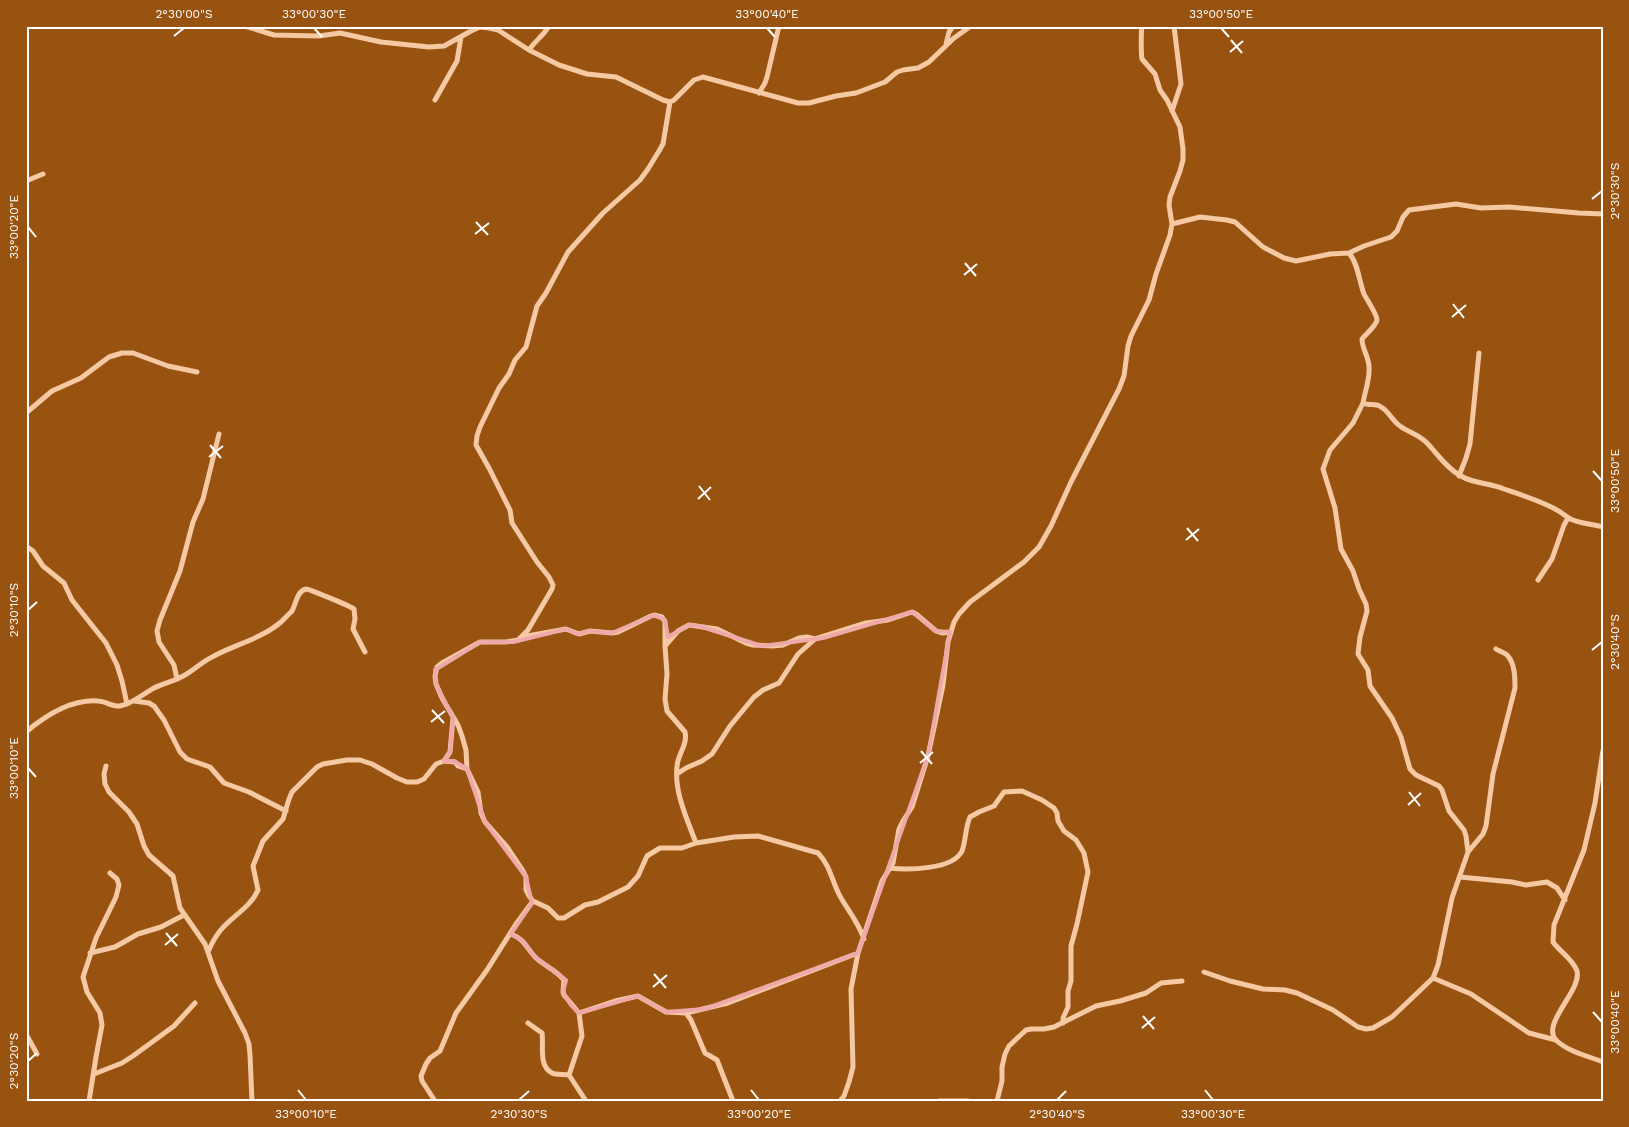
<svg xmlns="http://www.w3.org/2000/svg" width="1629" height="1127" font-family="'Work Sans',sans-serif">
<rect width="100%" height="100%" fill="#995311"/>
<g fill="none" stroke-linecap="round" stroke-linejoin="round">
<path stroke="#f4c9a3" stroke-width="5" d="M245 26 274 35 319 36 340 33 381 42 429 47 444 46 471 31 480 27 489 28 498 30 529 50 559 65 587 74 616 77 663 100 670 102 674 100 694 80 703 77 798 103H809L836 96 856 93 885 82 897 72 903 70 918 68 929 62 954 38 971 26
M946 44 949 32 953 26
M529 50C535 41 544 35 549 26
M759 93 765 83 767 77 779 26
M435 100 457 61 461 37
M670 102 663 144 659 151 648 169 640 180 603 213 568 252 546 293 537 306 526 347 515 360 509 374 499 388 480 427 477 436 476 445 489 468 510 510 512 523 537 562 549 577 553 585 552 589 528 630 518 640 506 642H480L442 663 437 667 435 676 436 684 442 698 458 725 462 736 466 750 467 769 478 792 481 813 485 822 507 847 523 871 526 877V890L529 896 533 901 548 908 558 918H564L585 905 598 902 628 887 638 876 647 856 660 848H682L696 843 734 837 758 836 818 853C831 866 832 883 841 898 850 913 858 922 864 939
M1172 111 1181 84 1174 26
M26 181 43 174
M1172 224 1200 217 1227 220 1235 222 1263 247 1284 258 1296 261 1330 254 1349 253C1358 263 1359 281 1364 294 1367 300 1377 314 1377 320 1376 326 1366 334 1362 339 1362 349 1369 357 1369 367 1370 379 1365 391 1363 403 1369 406 1376 403 1381 407 1389 411 1392 421 1400 426 1408 432 1418 434 1426 442 1437 453 1446 468 1461 476 1474 484 1490 483 1504 489 1522 495 1541 501 1557 510 1563 513 1567 518 1573 520 1582 524 1593 524 1603 527
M1349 253 1364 246 1391 237 1397 231 1403 217 1409 210 1456 204 1481 208 1509 207 1579 213 1603 214
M26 413 52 391 81 378 109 357 122 353H133L168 366 197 372
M1459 476 1466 458 1470 444 1479 353
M26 546 33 551 43 566 64 583 72 600 106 643 117 665 122 681 127 704
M1538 580 1552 559 1564 525 1568 518
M522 637 566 629 579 634 590 631 612 633 618 632 651 616 654 615 662 617 665 622V646L667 674 665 699 667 711 685 732C688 744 678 754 677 766 674 792 687 819 696 843
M665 646 678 631 689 625 717 629 746 643 753 645 773 646 783 645 799 638 807 637 815 639
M177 679 174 665 159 642 157 631 160 620 180 571 193 522 203 499 219 434
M134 701 149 703 154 706 164 720 180 752 187 759 210 767 224 783 249 792 286 811
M26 732C45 716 72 699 98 701 105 701 113 707 120 706 132 704 143 694 154 688 164 683 175 681 185 675 195 669 203 661 214 656 236 644 261 639 281 622 285 618 289 614 292 611 296 604 297 591 306 589 309 589 350 606 354 609L355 619 353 629 365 652
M1603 750 1595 803 1584 850 1554 925 1553 942C1560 952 1573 959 1577 971 1582 991 1539 1025 1557 1041 1569 1052 1588 1056 1603 1062
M444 761 450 752 453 718
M106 766 104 774 105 784 109 792 129 812 137 824 144 846 149 855 173 876 180 908 205 944 218 981 245 1033 249 1044 250 1055 252 1101
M677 774 686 768 702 761 712 754 730 726 754 697 763 690 779 683 798 654 815 639 866 623 888 620 912 612 916 614 936 631 942 633 950 632
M1468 852 1483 834 1486 826 1493 774 1515 688C1515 678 1515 663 1507 655 1505 653 1499 651 1496 649
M889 868C907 870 953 870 962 851 966 841 965 828 970 817L979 812 994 806 1004 792 1022 791 1042 800 1054 808 1057 813 1058 821 1064 831 1076 840 1084 853 1088 872 1077 924 1071 946V981L1068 991V1007L1063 1018V1023
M1460 877 1512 882 1526 885 1547 882 1557 888 1565 900
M511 934C526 940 526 948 536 958 545 966 556 970 564 980L563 992 564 995 579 1013 582 1036 569 1075 586 1101
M208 952C211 945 215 937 220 931 231 917 251 907 258 890L253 866 263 841 283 819 289 799 292 792 317 767 323 764 347 760H360L372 764 397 778 407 782H417L424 779 436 764 444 761 455 762 458 766 467 769
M90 953 115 947 138 934 161 927 184 915
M1204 972 1230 981 1263 989 1285 990 1297 993 1333 1010 1358 1027 1366 1029 1373 1028 1392 1017 1433 978 1438 965 1452 898 1468 852 1466 836 1464 830 1449 811 1442 790 1439 786 1416 775 1410 769 1401 737 1392 718 1370 686 1368 670 1358 654 1360 637 1367 611 1366 604 1359 589 1353 571 1341 549 1335 508 1323 469 1330 450 1353 423 1363 403
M1433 978 1471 994 1529 1033 1556 1040
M579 1013 615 1001 638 996 666 1012 686 1013 728 1003 858 953
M686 1013 691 1020 705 1053 717 1060 733 1101
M528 1023 542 1033C544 1045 538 1066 552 1073 556 1075 564 1074 569 1075
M26 1034 37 1054
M94 1074 122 1063 133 1056 174 1026 195 1003
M89 1101 96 1057 102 1025 100 1013 87 992 83 977 96 938 116 897 119 885 117 879 110 873
M435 1101 422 1081 421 1076 426 1064 430 1058 440 1051 456 1013 487 970 516 924 533 901
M840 1101 844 1096 849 1082 853 1067 851 989 858 953 882 881 893 863 899 829 903 821 912 807 928 756 943 685 948 642 954 622 959 614 970 602 1024 562 1039 547 1051 526 1071 482 1119 389 1124 376 1128 346 1131 336 1149 300 1156 274 1170 235 1172 224 1169 205 1170 197 1180 171 1183 160V149L1180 127 1167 100 1160 90 1155 74 1142 59C1141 54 1141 31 1142 26
M939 1101H968
M997 1101 1002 1081V1067L1005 1054 1009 1046 1026 1030 1031 1029H1044L1054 1027 1096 1006 1120 1001 1146 993 1161 983 1182 981"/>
</g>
<path fill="none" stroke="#efa9a9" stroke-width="4" stroke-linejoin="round" d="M912 612 936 631 950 632 928 756 858 953 705 1009 666 1012 638 996 579 1013 571 1005 563 992 566 980 534 956 523 941 511 934 532 903 526 877 485 822 467 769 454 761H444L450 752 453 718 436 684 435 670 480 642H513L566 629 577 634 590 631 612 633 654 615 665 620 668 637 689 625 699 626 762 646 823 638Z"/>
<path fill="none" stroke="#fff" stroke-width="2" d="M314 28 322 37M767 28 775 37M1221 28 1229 37M174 36 184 28M1231 40 1242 53M1230 52 1243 41M1592 199 1602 191M476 222 488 235M28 227 36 237M475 234 489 223M965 263 976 276M964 275 977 264M1453 304 1464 318M1452 317 1466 305M210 445 221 458M209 457 223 446M1593 471 1602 481M699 486 710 500M698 499 711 487M1187 528 1198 541M1186 540 1199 529M28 610 37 602M1592 650 1602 642M432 710 444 723M431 722 445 711M921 751 932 764M920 763 933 752M28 768 36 777M1409 792 1420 806M1408 805 1421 793M166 933 177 946M165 945 178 934M654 974 666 988M653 987 667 975M1593 1012 1602 1022M1143 1016 1154 1029M1142 1028 1155 1017M28 1061 37 1053M298 1090 306 1100M751 1090 759 1100M1205 1090 1213 1100M519 1100 529 1091M1057 1100 1066 1091"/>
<rect width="1629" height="1127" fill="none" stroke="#995311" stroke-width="55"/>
<rect x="28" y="28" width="1574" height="1072" fill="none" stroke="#fff" stroke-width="2"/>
<g font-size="12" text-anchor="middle" fill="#fff">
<text x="184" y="18">2°30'00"S</text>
<text x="314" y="18">33°00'30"E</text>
<text x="767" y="18">33°00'40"E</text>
<text x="1221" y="18">33°00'50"E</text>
<text transform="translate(1615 191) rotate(-90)" y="4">2°30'30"S</text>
<text transform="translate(14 227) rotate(-90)" y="4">33°00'20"E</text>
<text transform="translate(1615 481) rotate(-90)" y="4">33°00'50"E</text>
<text transform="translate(14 610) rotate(-90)" y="4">2°30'10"S</text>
<text transform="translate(1615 642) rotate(-90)" y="4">2°30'40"S</text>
<text transform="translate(14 768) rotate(-90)" y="4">33°00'10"E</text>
<text transform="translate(1615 1022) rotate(-90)" y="4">33°00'40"E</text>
<text transform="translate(14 1061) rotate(-90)" y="4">2°30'20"S</text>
<text x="306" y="1118">33°00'10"E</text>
<text x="519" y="1118">2°30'30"S</text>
<text x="759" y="1118">33°00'20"E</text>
<text x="1057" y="1118">2°30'40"S</text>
<text x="1213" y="1118">33°00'30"E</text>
</g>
</svg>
